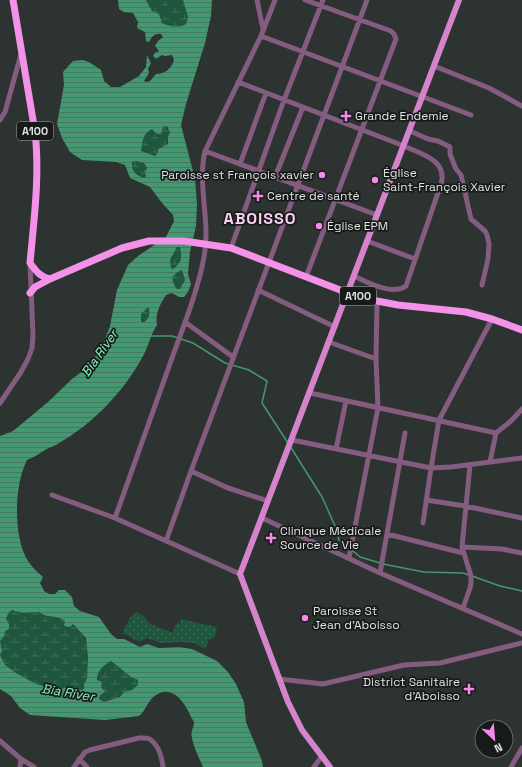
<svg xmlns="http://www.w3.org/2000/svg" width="522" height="767" font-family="'Space Grotesk',sans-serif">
<defs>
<pattern id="green-dots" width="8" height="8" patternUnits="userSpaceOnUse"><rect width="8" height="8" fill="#1f563e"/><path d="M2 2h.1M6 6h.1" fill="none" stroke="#3f6e5a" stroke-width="1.8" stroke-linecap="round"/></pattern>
<pattern id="wetland-marsh" width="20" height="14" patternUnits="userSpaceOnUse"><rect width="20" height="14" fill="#1f563e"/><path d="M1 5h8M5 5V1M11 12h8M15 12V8" fill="none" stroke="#3f6e5a"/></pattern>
<pattern id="water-rules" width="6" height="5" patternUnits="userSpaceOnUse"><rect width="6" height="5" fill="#449771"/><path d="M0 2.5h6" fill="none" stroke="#447a61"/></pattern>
</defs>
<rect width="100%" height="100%" fill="#2d3330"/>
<path fill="url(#green-dots)" d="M136 612 144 616C150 627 161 627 172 633L175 628V625L178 623 181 624 180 619 217 627 215 637 209 640 205 649 194 643 179 642 160 643 147 638 140 642 122 633 130 618Z"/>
<path fill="url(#wetland-marsh)" d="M146 0H183L188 17 186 24C177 29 171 27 162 23L159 15 152 11Z
M167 126 170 134 168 136V144L158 149V152L155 156 141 151C143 142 142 134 152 129L155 130Z
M136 161 144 163C147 168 148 173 144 178 136 175 131 171 132 162Z
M177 247H180C182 259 183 262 173 269L171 268 170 261Z
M182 270 185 280 180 289H177C169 280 171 274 182 270Z
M147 308H149C150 314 150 319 144 322H141V314Z
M12 610 22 613 39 612C46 619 55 613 62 618 90 636 89 641 87 674 87 680 83 683 84 689L81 690 73 687 57 689 36 684 16 673 5 665 0 655 2 651 0 641 9 624 6 619 8 614Z
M111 661 131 677 138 680V685L132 691 124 692 120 697 104 702 99 699 101 687C93 673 99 669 111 661Z"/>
<path fill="url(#water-rules)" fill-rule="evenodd" d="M118 0H146L152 11 159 14 162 23C171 27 178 28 186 24L188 17 183 0H212L211 16 205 43 186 104 181 125 195 179 197 204 196 226 190 252 188 274 191 284 188 292 184 297H179L172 293 166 295C160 304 155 314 157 325 150 335 149 346 143 356 125 390 93 424 59 443 55 446 50 447 45 450 39 454 34 457 27 460 14 485 13 537 28 561 32 567 37 572 43 577L40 583 44 591 49 594H55L59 590H65L72 597 74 606 80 611 99 617 111 634 117 639H124L140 647 147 644 159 648 179 647 192 649 217 661 228 672 236 684 244 702 246 722 262 761 263 767H203C199 758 194 748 192 738 190 731 194 728 194 723 194 721 192 719 191 717 186 705 175 687 160 693 147 698 148 709 139 716L105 720 30 715 20 708 11 696 0 689V641L2 651 0 655 5 665 16 673 36 684 57 689 73 687 81 690 84 689V684L87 678 88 657 86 638 73 624 70 627 64 626 65 621C57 614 47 619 39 612L22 613 12 610 8 614 6 619 9 624V629L5 631 4 636 0 641V436L13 431 48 402 72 379 88 367 102 347 110 326 117 290 128 265 138 256 166 237 174 221 173 215 162 203 150 187 130 178 125 165 116 162 82 160 70 152 62 138 57 124 64 85 63 72 73 61 83 60 89 62 101 70 104 81 111 87H120L139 76 146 67 147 55 151 63 148 69 149 73 144 81 146 82 150 81 156 74C165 74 172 68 174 60L172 55 165 56 162 55 156 59 153 56 155 53 159 51 155 46 158 41 163 37 161 34C155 33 152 36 149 42L146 41 145 32 137 28 138 22 133 13 124 12 119 9ZM167 126 170 133 168 136V144L158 149V152L155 156 141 151C143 142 142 134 152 129L157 134H161L163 127ZM136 161 144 163 147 168 145 172 146 176 144 178C136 175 131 171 132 162ZM177 247H180C182 259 182 262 173 269L171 268 170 260ZM182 270 185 280 180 289H177C170 280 171 274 182 270ZM147 308H149C150 314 149 319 144 322H141V314ZM111 661 131 677 138 680V685L132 690 124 692 120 697 104 702 99 699 100 695 105 692 101 687 102 682 97 680C97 670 103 666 111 661Z"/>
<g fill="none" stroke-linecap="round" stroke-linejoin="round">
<path stroke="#449771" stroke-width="1.5" d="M150 336H172L193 343 225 363 249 370 267 381 262 403 288 443
M290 446 322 497 336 528 339 540 350 549
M353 551 360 557 380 563
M383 564 424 572 463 573 469 575
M472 576 500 586 522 591"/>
<path stroke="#845c7f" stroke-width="5" d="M257 0 263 29
M305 0 391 31 394 34 396 39 306 277
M261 36 471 115
M434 66 489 88 522 106
M238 82 404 146C421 154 448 160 441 184L406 286C392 296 367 282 354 276
M0 120 5 112 21 54
M410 131 428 139 438 141 450 147V154L456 169 461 175 471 219 485 231 487 235 489 244 488 259 482 285
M205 151 377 215
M240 164 266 93
M275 177 303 107
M367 241 415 259
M231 248 284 100 323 0
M258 290 335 327
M185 322 233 357
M329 342 376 359
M310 393 496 433
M0 403 21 372 28 359 32 348 33 335 30 263
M292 440 431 468 451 467 522 458
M336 449 346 401
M490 462 496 433 511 421 522 409
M191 471 228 488 268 501
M52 495 115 518 240 574
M426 500 465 506 522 518
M115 518C134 464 153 411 172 358 184 325 198 290 204 257 211 222 197 186 205 151L261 36 275 0
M262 518 380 573 522 634
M423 523 431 468 439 420 492 319
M387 534 463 553
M166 541 191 471 367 0
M462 547 502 549 522 553
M349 558 378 408 376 359 377 301
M380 573 405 433
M463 608 470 588 471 583V576L462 547 470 465
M279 679 323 684 404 665 440 663 522 643
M0 741 21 759 34 767
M79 759 87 767
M20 767 21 759
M74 767 85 752 90 750 139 738C143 738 148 737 151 740 159 746 162 758 163 767
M314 767 322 756
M511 767 522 748"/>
<path stroke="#d583cc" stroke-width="6" d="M330 767 302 730 288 702 240 574 459 0"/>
<path stroke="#f492ea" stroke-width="7" d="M13 0 35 132C40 175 34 219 30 263 36 271 40 277 50 279L122 248 149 241H184L231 248 348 293 377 301 398 305 466 312 492 319 522 330
M30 293 35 287 50 279"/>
</g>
<g fill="#f788ec" stroke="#171a18" stroke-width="1.5">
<path d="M344 110h4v4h4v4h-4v4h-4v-4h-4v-4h4z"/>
<circle cx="322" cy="175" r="4"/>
<circle cx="375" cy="180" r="4"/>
<path d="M256 190h4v4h4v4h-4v4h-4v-4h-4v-4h4z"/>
<circle cx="319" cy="226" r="4"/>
<path d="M269 532h4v4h4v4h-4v4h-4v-4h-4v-4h4z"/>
<circle cx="305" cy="618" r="4"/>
<path d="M467 683h4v4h4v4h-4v4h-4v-4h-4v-4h4z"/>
</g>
<g text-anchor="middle" stroke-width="3.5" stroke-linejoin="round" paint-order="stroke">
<g fill="#171a18" stroke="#a3a7a5" stroke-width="1">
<rect x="17" y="122" width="36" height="18" rx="3"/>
<rect x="340" y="287" width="36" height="18" rx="3"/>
</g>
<g font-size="11" font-weight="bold" fill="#dfe3e1">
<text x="35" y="135">A100</text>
<text x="358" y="300">A100</text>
</g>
<g font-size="12" fill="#dfe3e1" stroke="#171a18" text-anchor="start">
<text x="355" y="120">Grande Endemie</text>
<text x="383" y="177">Église<tspan x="383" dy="14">Saint-François Xavier</tspan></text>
<text x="314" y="179" text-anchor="end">Paroisse st François xavier</text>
<text x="267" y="200">Centre de santé</text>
<text x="327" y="230">Église EPM</text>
<text x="280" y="535">Clinique Médicale<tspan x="280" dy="14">Source de Vie</tspan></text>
<text x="313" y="615">Paroisse St<tspan x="313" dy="14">Jean d'Aboisso</tspan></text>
<text x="460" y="686" text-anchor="end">District Sanitaire<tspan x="460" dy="14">d'Aboisso</tspan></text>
</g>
<g font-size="13" font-style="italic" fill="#83f5bf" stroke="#171a18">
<text transform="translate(99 353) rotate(-55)" y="5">Bia River</text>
<text transform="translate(68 692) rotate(9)" y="5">Bia River</text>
</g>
<g font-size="16" font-weight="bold" letter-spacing="1" fill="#f8d2f3" stroke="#171a18">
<text x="260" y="224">ABOISSO</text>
</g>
</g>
<g transform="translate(494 739) rotate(154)"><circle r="19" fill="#171a18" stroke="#676a68"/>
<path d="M0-3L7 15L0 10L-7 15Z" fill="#f788ec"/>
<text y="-6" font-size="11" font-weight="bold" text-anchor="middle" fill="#dfe3e1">N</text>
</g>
</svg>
